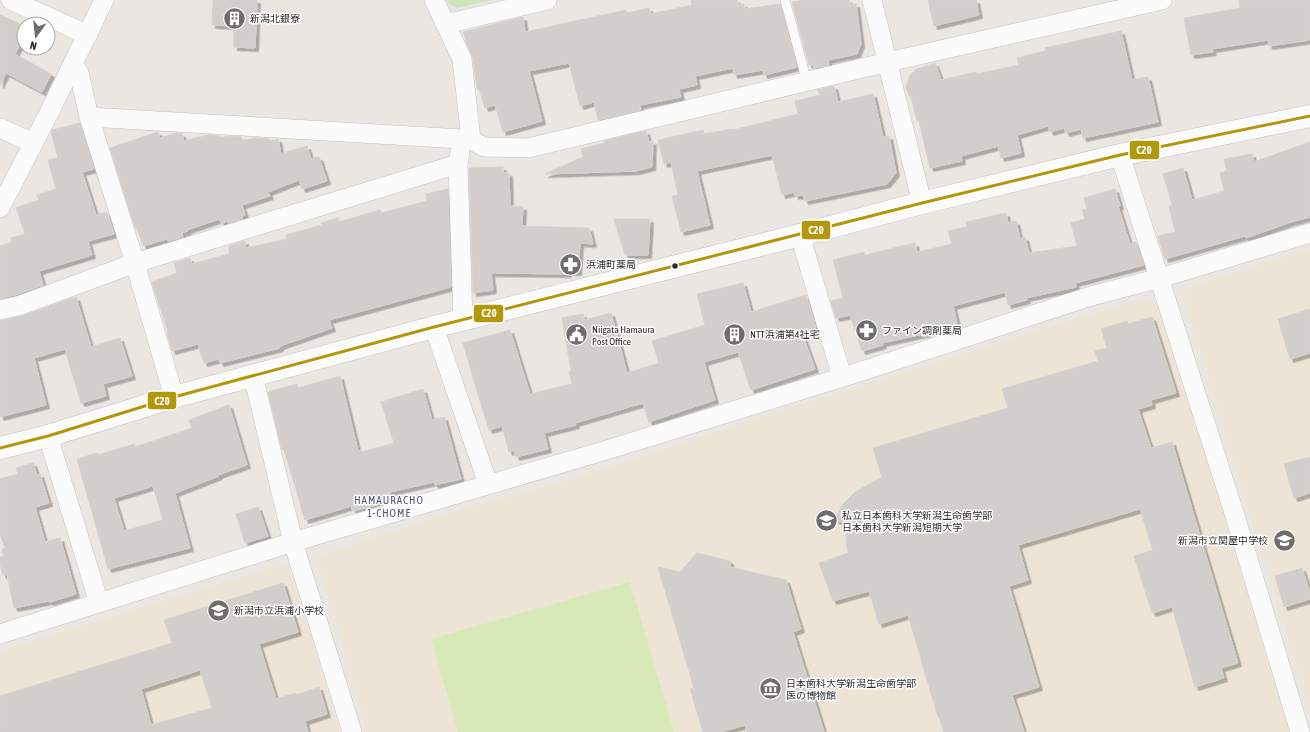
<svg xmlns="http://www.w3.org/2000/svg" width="1310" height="732" font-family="'Asap Condensed','Noto Sans JP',sans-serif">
<defs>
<filter id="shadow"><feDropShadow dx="3.5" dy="3.5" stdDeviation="0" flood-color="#0004"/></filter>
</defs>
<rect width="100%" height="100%" fill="#eae6e2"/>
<path fill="#ede4d6" d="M1310 249V710L1183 293 1187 288Z
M1139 299 1156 303 1230 532 1289 732H368L317 556 463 509 580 477 767 415Z
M281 565 290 569 339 732H0V651Z"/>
<path fill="#cde5ba" d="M447 0H492L458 8 449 4Z"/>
<path fill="#d8e9b8" d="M630 582 674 732H458L431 639Z"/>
<path fill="#d1cecb" stroke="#d5d2ce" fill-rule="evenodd" filter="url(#shadow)" d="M213 0H257L255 48 234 47V26L212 25Z
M691 0H737L738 5 744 4V9L780 4 797 67 764 75 763 70 734 75 733 68 695 76 697 85 679 89 681 97 640 105 641 110 598 120 594 102 580 106 569 63 529 71 542 121 503 132 495 105 485 108 479 89H477L473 58 466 41 463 32 523 17 525 32 626 10 627 13 649 8 651 14 692 5Z
M804 0H849L850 5 856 4 861 44 857 54 828 60 829 65 814 68 813 64 809 65 792 2Z
M928 0H976L979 15 934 26Z
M1239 0H1310V40L1269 46 1268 40 1212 49 1213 52 1191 55 1184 18 1240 8Z
M0 15 24 26V37L15 54 51 74 42 92 6 73 0 85Z
M1121 31 1132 80 1148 77 1158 122 1083 138 1081 129 1066 133 1064 128 1050 132 1048 126 1017 135 1021 153 1001 158 998 146 961 156 962 161 930 168 919 120 917 121 911 96H909L906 86 910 75 917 69 935 63 941 80 976 72 977 74 1019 65 1017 58 1045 51V48Z
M834 86 838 102 873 94 883 137 889 136 896 173 887 184 805 201 803 195 795 196 794 192 782 195 772 155 697 171 710 225 681 232 672 196 678 195 671 162 664 164 658 140 703 130 704 134 732 129 733 130 798 114 795 101 820 95 818 90Z
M80 123 94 169 82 172 96 215 107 212 114 234 88 241 92 255 39 271 43 285 18 294 0 299V246L12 242 11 238 25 234 16 208 39 200 37 195 56 189 48 160 58 158 51 132 52 130Z
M646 131 649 142 653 141 652 167 636 171 545 174 583 157 581 149 605 143 604 141Z
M158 132 160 138 176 133 182 134 184 141 208 135 220 136 221 138 227 136 241 137 242 141 255 138 269 139V141L278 139 281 154 307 146 311 159 319 157 327 181 302 189 299 180 268 192 270 196 242 205 245 215 242 216V219L228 223V221L221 223 220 219 187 230 188 231 182 233 183 237 168 241 167 239 143 246 137 227 135 228 110 148Z
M1310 142V217L1291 222 1246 238 1245 236 1165 259 1158 236 1175 232 1169 206 1172 205 1163 174 1183 168 1192 200 1224 191 1220 173 1227 171 1224 159 1252 154 1254 162Z
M503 167V173H509L510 206 523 207 522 226 589 228 593 244 580 243 578 272H568V274L491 273 493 290 473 293 469 168Z
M448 189 451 287 329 320 332 328 280 346V348L220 363 219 359 204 363 198 344 172 351 167 333 168 332 152 282 177 273 174 263 190 258 191 264 229 254V246L245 241V248L287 239 286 235 322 225 321 223 338 218 339 222 380 210 381 213 427 201 426 194Z
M1115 189 1120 206H1118L1130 244 1136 242 1144 265 1075 283 1076 287 1026 298 1027 300 1008 305 1005 292 953 306 957 323 927 331 928 333 882 343 883 345 862 351 850 315 836 318 831 301 843 298 833 260 864 252 865 255 915 243 917 252 952 244 948 231 967 227 966 222 1006 213 1008 223 1016 221 1020 239 1025 237 1029 253 1077 246 1071 223 1085 219 1082 210 1087 209 1084 198Z
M614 219H650L648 255H625Z
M743 283 751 312 806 295 816 328 802 333 815 369 751 390 738 352 704 362 715 400 649 422 643 403 575 423 576 425 544 433 548 449 516 457 514 450 509 452 502 426 489 430 472 374 463 343 510 330 530 394 572 384 569 372 571 371 562 318 583 314 584 320 611 313 627 373 659 363 652 341 705 325 697 294Z
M76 297 91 347 120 338 132 376 103 384 106 396 81 403 65 349 34 358 46 405 0 417V321L25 315Z
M1310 309V353L1290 359 1278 319Z
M1152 317 1176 393 1151 400 1152 405 1138 409 1151 448 1172 442 1238 663 1221 668 1224 678 1195 687 1172 607 1152 613 1134 556 1153 550 1140 509 1018 545 1028 580 1009 586 1039 687 1012 695 1024 732H944L939 717H938L908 615 879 624 869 591 833 601 819 563 848 553 846 542 847 523 835 520 842 505 855 492 882 477 873 448 1008 408 1002 389 1098 361 1095 351 1107 348 1101 329 1127 321 1128 324Z
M340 376 358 451 361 450 362 452 394 443 381 402 423 389 432 420 444 417 461 479 435 485 434 482 390 492 391 500 375 503 376 505 353 511 351 506 305 520 284 449 282 450 268 392 297 384 298 388Z
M229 405 247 465 218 475 219 476 175 493 190 548 108 569 77 459 97 453 98 455 134 444 135 447 192 428 189 420ZM153 486 163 520 124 531 114 498Z
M1310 457V493L1294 498 1284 464Z
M33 463 37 475 40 474 49 503 35 507 45 542 60 538 76 594 50 602 49 601 14 608 7 574 3 575 0 564V557L4 556 2 549 5 548 0 534V479L18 474 16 468Z
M258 507 268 536 245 543 236 514Z
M697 553 730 561V567L786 580 801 629 793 632 824 732H747L745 725 720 732H703L690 689 694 688 658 567 680 572Z
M1302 568 1310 593V599L1284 607 1275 576Z
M283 583 298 632 259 644 276 699 296 693V695L319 687 327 714 305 721 308 732H0V696L172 643 164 620ZM200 670 212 708 151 725 141 689Z"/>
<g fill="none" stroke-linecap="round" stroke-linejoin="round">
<defs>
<path id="lane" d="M785 0 807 82"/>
<path id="street" d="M11 0 88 35
M434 0 462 59 471 140
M872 0 922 203
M446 24 547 0
M73 64 79 73 89 117 135 263 174 397
M89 117 462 139 471 140 484 147 528 148 888 62 1162 0
M0 128 33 143
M460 152 458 164 463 320
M1120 155 1235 516 1300 732
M0 208 48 115 104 0
M800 235 842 377
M0 310 21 305 135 263 458 164
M434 327 488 484
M253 375 293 542 352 732
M48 436 99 603
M0 634 293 542 600 452 853 374 1091 296 1160 278 1310 233"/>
<path id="secondary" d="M0 448 48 436 174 397 434 327 800 235 922 203 1120 155 1310 116"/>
</defs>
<use href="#lane" stroke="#c3c2c3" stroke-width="10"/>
<use href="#street" stroke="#c3c2c3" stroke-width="20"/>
<use href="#secondary" stroke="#c3c2c3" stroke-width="23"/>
<use href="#lane" stroke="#fcfbfb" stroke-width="9"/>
<use href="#street" stroke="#fcfbfb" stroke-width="19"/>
<use href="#secondary" stroke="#fcfbfb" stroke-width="22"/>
<defs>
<path id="bus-1" d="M0 448 48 436 174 397 434 327 922 203 1120 155 1310 116"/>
</defs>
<use href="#bus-1" stroke="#fff" stroke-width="6"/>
<use href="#bus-1" stroke="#b1970b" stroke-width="3"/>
</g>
<defs>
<symbol id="building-disc" viewBox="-11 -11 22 22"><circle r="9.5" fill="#6e6d6c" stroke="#fff"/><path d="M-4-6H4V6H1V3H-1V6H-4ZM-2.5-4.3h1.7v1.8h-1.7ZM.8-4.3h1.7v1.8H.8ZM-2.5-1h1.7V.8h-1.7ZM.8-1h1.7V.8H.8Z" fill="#fff"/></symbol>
<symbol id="pharmacy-disc" viewBox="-11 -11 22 22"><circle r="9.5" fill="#6e6d6c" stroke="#fff"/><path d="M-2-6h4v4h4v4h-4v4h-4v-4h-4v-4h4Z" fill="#fff"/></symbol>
<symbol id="civic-disc" viewBox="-11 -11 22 22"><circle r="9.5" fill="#6e6d6c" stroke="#fff"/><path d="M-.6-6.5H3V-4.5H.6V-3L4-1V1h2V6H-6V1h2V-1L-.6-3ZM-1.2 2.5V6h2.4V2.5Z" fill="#fff"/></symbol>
<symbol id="university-disc" viewBox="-11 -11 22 22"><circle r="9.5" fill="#6e6d6c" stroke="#fff"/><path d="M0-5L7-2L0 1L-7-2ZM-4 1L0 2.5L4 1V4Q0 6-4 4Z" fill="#fff"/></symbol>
<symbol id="school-disc" viewBox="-11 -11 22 22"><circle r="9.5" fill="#6e6d6c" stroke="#fff"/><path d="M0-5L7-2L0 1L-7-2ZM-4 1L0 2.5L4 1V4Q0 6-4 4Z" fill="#fff"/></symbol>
<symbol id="museum-disc" viewBox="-11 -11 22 22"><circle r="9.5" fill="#6e6d6c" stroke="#fff"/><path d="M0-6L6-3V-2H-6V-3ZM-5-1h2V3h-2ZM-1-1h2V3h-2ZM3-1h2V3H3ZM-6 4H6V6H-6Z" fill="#fff"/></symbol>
</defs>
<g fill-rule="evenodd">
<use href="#building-disc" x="222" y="6" width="25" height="25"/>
<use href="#pharmacy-disc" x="558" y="252" width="25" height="25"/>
<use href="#pharmacy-disc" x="854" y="318" width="25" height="25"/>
<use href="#building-disc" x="722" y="322" width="25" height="25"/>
<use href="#civic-disc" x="564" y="322" width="25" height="25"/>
<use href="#university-disc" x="814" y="508" width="25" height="25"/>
<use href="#school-disc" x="1272" y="528" width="25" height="25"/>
<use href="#school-disc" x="206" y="598" width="25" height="25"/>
<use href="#museum-disc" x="758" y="676" width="25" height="25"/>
</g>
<circle fill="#2c2c2c" stroke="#fff" stroke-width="1.5" cx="675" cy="266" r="3.5"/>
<g text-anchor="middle" stroke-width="3" stroke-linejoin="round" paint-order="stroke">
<g font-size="10" fill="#2c2c2c" stroke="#fff" text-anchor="start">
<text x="250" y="22">新潟北銀寮</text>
<text x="586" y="268">浜浦町薬局</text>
<text x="592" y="333">Niigata Hamaura<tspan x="592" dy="12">Post Office</tspan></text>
<text x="882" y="334">ファイン調剤薬局</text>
<text x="750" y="338">NTT浜浦第4社宅</text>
<text x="842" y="519">私立日本歯科大学新潟生命歯学部<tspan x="842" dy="12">日本歯科大学新潟短期大学</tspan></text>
<text x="1268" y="544" text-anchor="end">新潟市立関屋中学校</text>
<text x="234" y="614">新潟市立浜浦小学校</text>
<text x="786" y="687">日本歯科大学新潟生命歯学部<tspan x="786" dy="12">医の博物館</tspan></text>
</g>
<g font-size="11" letter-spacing="1" fill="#4b567e" stroke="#fff">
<text x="389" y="504">HAMAURACHO<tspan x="389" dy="13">1-CHOME</tspan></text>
</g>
</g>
<g stroke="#fff" stroke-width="1.5">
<rect x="1129" y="140" width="31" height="20" rx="4" fill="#b1970b"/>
<rect x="801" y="220" width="30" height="20" rx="4" fill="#b1970b"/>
<rect x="473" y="304" width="31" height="19" rx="4" fill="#b1970b"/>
<rect x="147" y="391" width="30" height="19" rx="4" fill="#b1970b"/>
</g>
<g font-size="11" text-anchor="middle" font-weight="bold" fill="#fff">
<text x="1144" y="154">C20</text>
<text x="816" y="234">C20</text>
<text x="489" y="317">C20</text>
<text x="162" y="405">C20</text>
</g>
<g transform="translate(36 36) rotate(195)"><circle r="19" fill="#ffffff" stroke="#ababab"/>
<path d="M0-3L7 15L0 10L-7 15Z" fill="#6e6d6c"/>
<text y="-6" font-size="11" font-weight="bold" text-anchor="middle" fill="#2c2c2c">N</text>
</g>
</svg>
